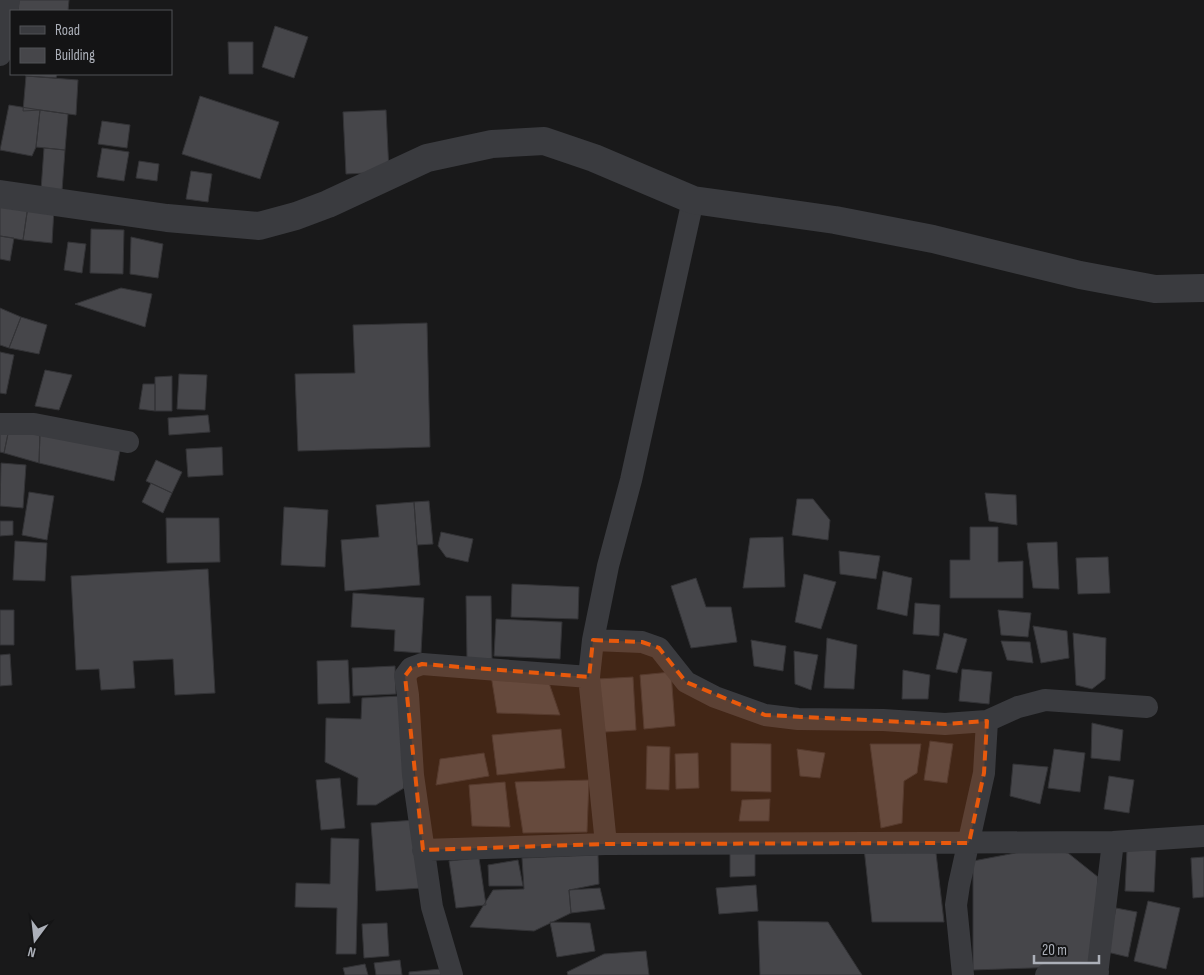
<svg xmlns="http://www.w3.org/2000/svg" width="1204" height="975" font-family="'Sofia Sans Condensed',sans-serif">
<rect width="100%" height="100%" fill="#19191a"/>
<path fill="#46464a" stroke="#333336" d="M19 0H69L68 11H18Z
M275 26 308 37 294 78 262 67Z
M228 42H253V74H229Z
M25 74H57L56 78 26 76Z
M26 76 78 80 76 115 40 110 23 111Z
M200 96 279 122 260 179 182 154Z
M9 105 40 110 36 147 32 156 0 150Z
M40 110 68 114 65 150 36 147Z
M386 110 389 172 346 174 343 112Z
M102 121 130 125 127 148 98 144Z
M44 148 65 150 62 191 41 190Z
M102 148 129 152 124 181 97 177Z
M139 161 159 164 157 181 136 178Z
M191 171 212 174 208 202 186 199Z
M0 202 28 206 23 240 0 236Z
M28 206 54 209 52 243 23 240Z
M91 229 124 230 123 274 90 273Z
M0 236 14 238 10 261 0 259Z
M131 237 163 244 158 278 130 274Z
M68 242 86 244 82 273 64 270Z
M121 288 152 294 145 327 75 304Z
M0 308 21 317 9 348 0 345Z
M21 317 47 325 39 354 9 348Z
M427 323 430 447 298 451 295 374 355 373 353 325Z
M0 352 14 355 6 394 0 393Z
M45 370 72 375 59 410 35 406Z
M179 374 207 375 205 410 177 409Z
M172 376V411H155V377Z
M143 384H155V411L139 409Z
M208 415 210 432 169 435 168 418Z
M10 424 4 453 0 452V426Z
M10 424 40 432 39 463 4 453Z
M40 432 120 450 114 481 39 463Z
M222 447 223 475 188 477 186 449Z
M156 460 182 472 172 493 146 481Z
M1 463 26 465 23 508 0 506Z
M151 483 172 493 163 513 142 502Z
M29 492 54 496 47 540 22 535Z
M985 493 1016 495 1017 525 989 521Z
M797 499H813L830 520 828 540 792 535Z
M429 501 433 544 417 545 414 502Z
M414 502 420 585 345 591 341 540 379 537 376 505Z
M284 507 328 510 325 567 281 565Z
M166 518H219L220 562 167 563Z
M0 521H13V535L0 536Z
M970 527H998V562L1023 561V598H950V560H970Z
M441 532 473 539 468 562 446 557 438 546Z
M783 537 785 587 743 588 750 538Z
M15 541 47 543 45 581 13 580Z
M1057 542 1059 589 1033 588 1027 543Z
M839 551 880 556 876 579 840 574Z
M1108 557 1110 593 1078 594 1076 558Z
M208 569 215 693 175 695 173 659 133 661 135 688 101 690 99 669 76 670 71 576Z
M883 571 912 578 907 616 877 609Z
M804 574 836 582 821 629 795 622Z
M696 578 706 607H731L737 642 691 648 671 586Z
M512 584 579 587 578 619 511 617Z
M353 593 424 598 421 653 394 651 395 630 351 627Z
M466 596H491L492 659 467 660Z
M915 603 940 605 939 636 913 634Z
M0 610H14V645H0Z
M998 610 1031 613 1028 637 1001 635Z
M496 619 562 622 560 659 494 656Z
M1033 626 1067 631 1069 658 1041 663Z
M944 633 967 639 957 673 936 669Z
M1073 633 1106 638 1105 679 1092 689 1076 685Z
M827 638 857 645 854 689 824 688Z
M751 640 786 646 783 671 754 666Z
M1001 641 1030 642 1033 663 1007 660Z
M794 651 818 655 811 690 795 684Z
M10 654 12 685 0 686V655Z
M348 660 350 703 318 704 317 661Z
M395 666 396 694 353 696 352 668Z
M962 669 992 672 989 704 959 701Z
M903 670 930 675 928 699H902Z
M671 672 675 726 644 729 640 675Z
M491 675 548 680 560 715 497 713Z
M633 677 636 730 605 732 597 679Z
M401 696 404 788 376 805H357L358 778 325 762 326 718 361 719 362 698Z
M1092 723 1123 730 1120 761 1091 758Z
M561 729 565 768 497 775 492 735Z
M930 741 953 744 947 783 924 780Z
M731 743 771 744V792L731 791Z
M870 744H921L917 773 904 781 902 823 881 828Z
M647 746 670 747 669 790 646 789Z
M797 749 825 753 820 778 800 776Z
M1054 749 1085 753 1080 792 1048 788Z
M484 753 489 776 436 785 440 759Z
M698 753 699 788 676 789 675 754Z
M1013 764 1048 767 1040 804 1010 796Z
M1109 776 1134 780 1129 813 1104 809Z
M340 778 345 828 321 830 316 780Z
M589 780 587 832 523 833 515 782Z
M505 782 510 827 472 826 469 785Z
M770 799 769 821H739L742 800Z
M416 820 422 888 376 891 371 823Z
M331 838 359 839 356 954H336L337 908 295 907 296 883 330 884Z
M864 848 936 853 944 922H872Z
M1042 848 1068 853 1098 877 1092 966 973 970V861Z
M1127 849 1156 850 1154 892 1125 891Z
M755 851V876L730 877V852Z
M598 855 599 884 569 890 571 913 534 931 470 927 493 890 524 889 522 858Z
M1204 857V897L1193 898 1191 858Z
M479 858 486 905 456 908 449 861Z
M518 860 523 886H489L488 865Z
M756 885 758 911 719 914 716 888Z
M600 888 605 909 571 913 569 890Z
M1148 901 1180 908 1166 969 1134 961Z
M1116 908 1137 912 1128 957 1107 952Z
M758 921 828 922 862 975H760Z
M550 922 590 923 595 951 557 957Z
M387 923 389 956 364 958 362 924Z
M646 951 649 975H568L567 972 604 954Z
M400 960 402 975H376L374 963Z
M365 964 368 975H345L343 968Z
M441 969V975H409V972Z"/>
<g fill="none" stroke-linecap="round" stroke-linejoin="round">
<path stroke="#3a3b3f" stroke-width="22" d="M0 55 9 0
M0 424H34L128 442
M593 640 642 642 659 648 686 682 715 697 765 715 798 719 883 720 945 724 987 721 1018 707 1045 700 1147 707
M606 844 589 677 593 640 608 566 631 480 693 200
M423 850 606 844 1113 842 1204 836
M452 975 432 907 413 775 408 695 405 676 411 668 422 664 589 677
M963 975 956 905 959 885 984 773 987 721
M1046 975 1098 972
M1097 975 1113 842"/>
<path stroke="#3a3b3f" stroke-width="28" d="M0 194 167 218 259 226 296 216 328 204 427 158 492 144 544 141 594 158 693 200 835 220 933 239 1080 275 1155 289 1204 288"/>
</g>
<path fill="#e8590c" fill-opacity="0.2" stroke="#e8590c" stroke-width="4" stroke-dasharray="10 6" stroke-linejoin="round" d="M593 640 642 642 659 648 686 682 765 715 945 724 987 721 984 773 969 843 606 844 423 850 405 676 411 668 422 664 589 677Z"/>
<rect x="10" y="10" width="162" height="65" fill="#141415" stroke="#515257"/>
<rect x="20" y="26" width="25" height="8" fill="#3a3b3f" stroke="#515257"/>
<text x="55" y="35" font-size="15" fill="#acb0b9">Road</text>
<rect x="20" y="48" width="25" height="15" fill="#46464a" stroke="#515257"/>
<text x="55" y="60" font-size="15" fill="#acb0b9">Building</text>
<g transform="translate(35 940) rotate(195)" stroke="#141415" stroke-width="4" paint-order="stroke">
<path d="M0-4L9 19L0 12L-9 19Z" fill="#acb0b9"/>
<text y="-8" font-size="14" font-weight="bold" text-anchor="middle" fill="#acb0b9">N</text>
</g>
<path d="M1034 955v8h65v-8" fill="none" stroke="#acb0b9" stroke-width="2.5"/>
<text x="1042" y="955" font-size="15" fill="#acb0b9" stroke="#141415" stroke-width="4" paint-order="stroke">20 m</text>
</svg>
